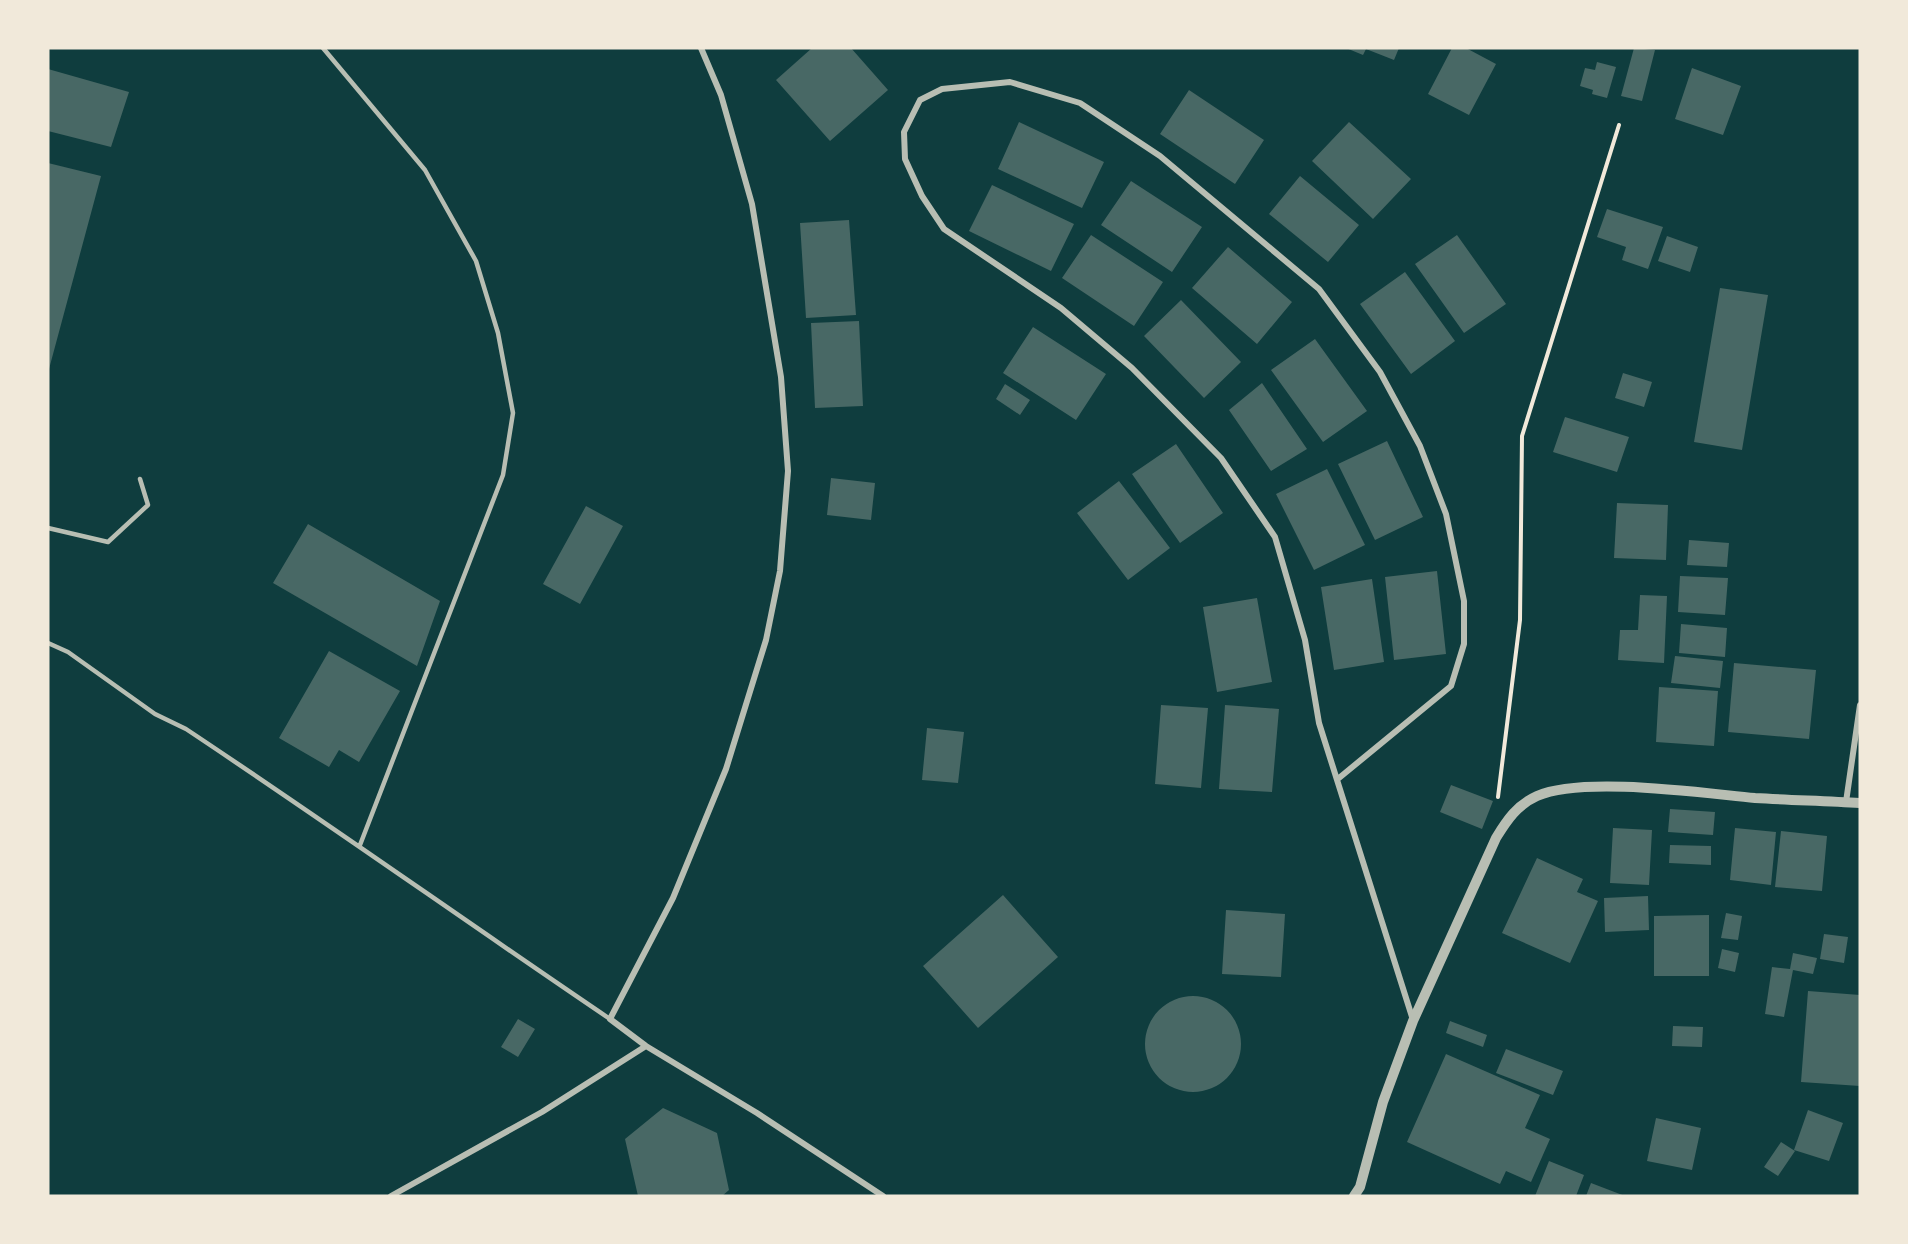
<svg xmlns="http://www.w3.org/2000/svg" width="1908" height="1244" font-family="'PT Serif',serif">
<rect width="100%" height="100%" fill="#0f3d3e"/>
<path fill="#486865" d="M812 48H851L888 90 830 141 776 80Z
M1346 48H1399L1394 60 1366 49 1363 55Z
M1452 48H1466L1496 64 1469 115 1428 94Z
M1634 48 1655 50 1642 101 1621 96Z
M1597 62 1616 67 1607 98 1592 94 1593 90 1580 86 1585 68 1595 70Z
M1692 68 1741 86 1723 135 1675 119Z
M48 69 129 92 111 147 48 131Z
M1189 90 1264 140 1235 184 1160 134Z
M1019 122 1104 162 1082 208 998 169Z
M1349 122 1411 179 1373 219 1312 161Z
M48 163 101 176 49 369H48Z
M1300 176 1359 225 1328 262 1269 214Z
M1131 181 1202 227 1172 272 1101 225Z
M992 185 1074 224 1051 271 969 231Z
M1607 209 1663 227 1648 269 1622 260 1626 247 1597 237Z
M849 220 856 315 806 318 800 223Z
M1091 235 1163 282 1134 326 1062 278Z
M1457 235 1506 304 1464 333 1415 264Z
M1667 236 1698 247 1690 272 1658 261Z
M1228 247 1292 302 1257 344 1192 288Z
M1405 272 1455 341 1411 374 1360 304Z
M1720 288 1768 295 1742 450 1694 442Z
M1181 300 1241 362 1204 398 1144 336Z
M859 321 863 406 815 408 811 323Z
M1033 327 1106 374 1076 420 1003 373Z
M1315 339 1367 411 1323 442 1271 370Z
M1623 373 1652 382 1644 407 1615 398Z
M1262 383 1307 449 1271 471 1229 410Z
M1005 384 1030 400 1020 415 996 399Z
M1565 417 1629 437 1617 472 1553 452Z
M1387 441 1423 517 1375 540 1338 464Z
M1176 444 1223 513 1180 543 1132 474Z
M1327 469 1365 545 1314 570 1276 494Z
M831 478 875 483 871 520 827 515Z
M1119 481 1170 548 1128 580 1077 513Z
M1617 503 1668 505 1666 560 1614 558Z
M586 506 623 526 580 604 543 584Z
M308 524 440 601 417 666 273 583Z
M1689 540 1729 543 1727 567 1687 565Z
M1437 571 1446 654 1394 660 1385 577Z
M1680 576 1728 578 1725 615 1678 612Z
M1372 579 1384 662 1334 670 1321 587Z
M1640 595 1667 596 1664 663 1618 660 1620 630H1638Z
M1257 598 1272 682 1217 692 1203 607Z
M1681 624 1727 628 1725 657 1679 653Z
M329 651 400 691 359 762 339 750 329 767 279 738Z
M1675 656 1723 661 1720 688 1671 683Z
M1734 663 1816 670 1809 739 1728 732Z
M1659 687 1718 691 1714 746 1656 742Z
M1161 705 1208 708 1201 788 1155 784Z
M1225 705 1279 709 1272 792 1219 789Z
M927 728 964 732 958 783 922 780Z
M1451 785 1493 801 1482 829 1440 812Z
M1670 809 1715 812 1713 835 1668 832Z
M1613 828 1652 830 1649 885 1610 883Z
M1735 828 1776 832 1771 885 1730 880Z
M1781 831 1827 836 1822 891 1775 887Z
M1670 845 1711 846V865L1669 863Z
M1537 858 1583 879 1577 892 1598 901 1570 963 1502 933Z
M1003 895 1058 957 978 1028 923 966Z
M1648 896 1649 930 1605 932 1604 898Z
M1226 910 1285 914 1281 977 1222 974Z
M1726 913 1742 916 1738 940 1721 938Z
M1709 915V976H1654V916Z
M1824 934 1848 937 1844 963 1820 959Z
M1722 949 1739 953 1735 972 1718 968Z
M1793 953 1817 958 1813 974 1793 970 1784 1017 1765 1014 1772 967 1790 969Z
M1808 991 1860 995V1086L1801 1082Z
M1145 1044a48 48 0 1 1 96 0a48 48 0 1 1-96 0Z
M518 1019 535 1029 518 1057 501 1047Z
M1450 1021 1487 1035 1483 1047 1446 1033Z
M1673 1026 1703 1027 1702 1047 1672 1046Z
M1506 1049 1563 1071 1553 1095 1496 1073Z
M1446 1054 1540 1095 1525 1128 1550 1139 1531 1182 1506 1171 1500 1184 1407 1142Z
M663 1108 717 1133 729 1190 722 1196H638L625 1139Z
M1808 1110 1843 1123 1829 1161 1794 1150Z
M1656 1118 1701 1128 1692 1170 1647 1161Z
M1781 1142 1795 1151 1778 1176 1764 1167Z
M1549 1161 1584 1175 1576 1196H1535Z
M1591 1183 1625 1196H1586Z"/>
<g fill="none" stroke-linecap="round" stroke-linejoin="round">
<path stroke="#f1e9da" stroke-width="4" d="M1498 797 1520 620 1522 436 1619 125"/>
<path stroke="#b8beb3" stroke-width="4.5" d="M323 48 425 170 476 261 498 333 513 413 503 475 360 845
M48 528 108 542 148 505 140 479
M48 643 68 652 155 714 186 729C329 824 468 923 610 1019"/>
<path stroke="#b8beb3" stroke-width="6" d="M701 48 721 95 752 204 781 377 788 471 780 571 766 640 726 769 673 898 610 1019 646 1046 757 1113 883 1196
M1339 778 1451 686 1464 644V601L1446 514 1420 446 1380 372 1319 289 1160 156 1080 103 1010 82 942 89 920 100 904 132 905 159 922 196 944 229 1061 308 1132 368 1221 458 1275 537 1305 640 1319 723 1413 1020
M1846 802 1860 705
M391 1196 542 1112 646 1046"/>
<path stroke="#b8beb3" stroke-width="10" d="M1354 1196 1360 1187 1383 1102 1413 1021 1496 838C1507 820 1517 805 1537 796 1583 776 1701 793 1755 798 1790 800 1825 801 1860 803"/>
</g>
<rect width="1908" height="1244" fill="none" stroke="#f1e9da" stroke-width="99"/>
</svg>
